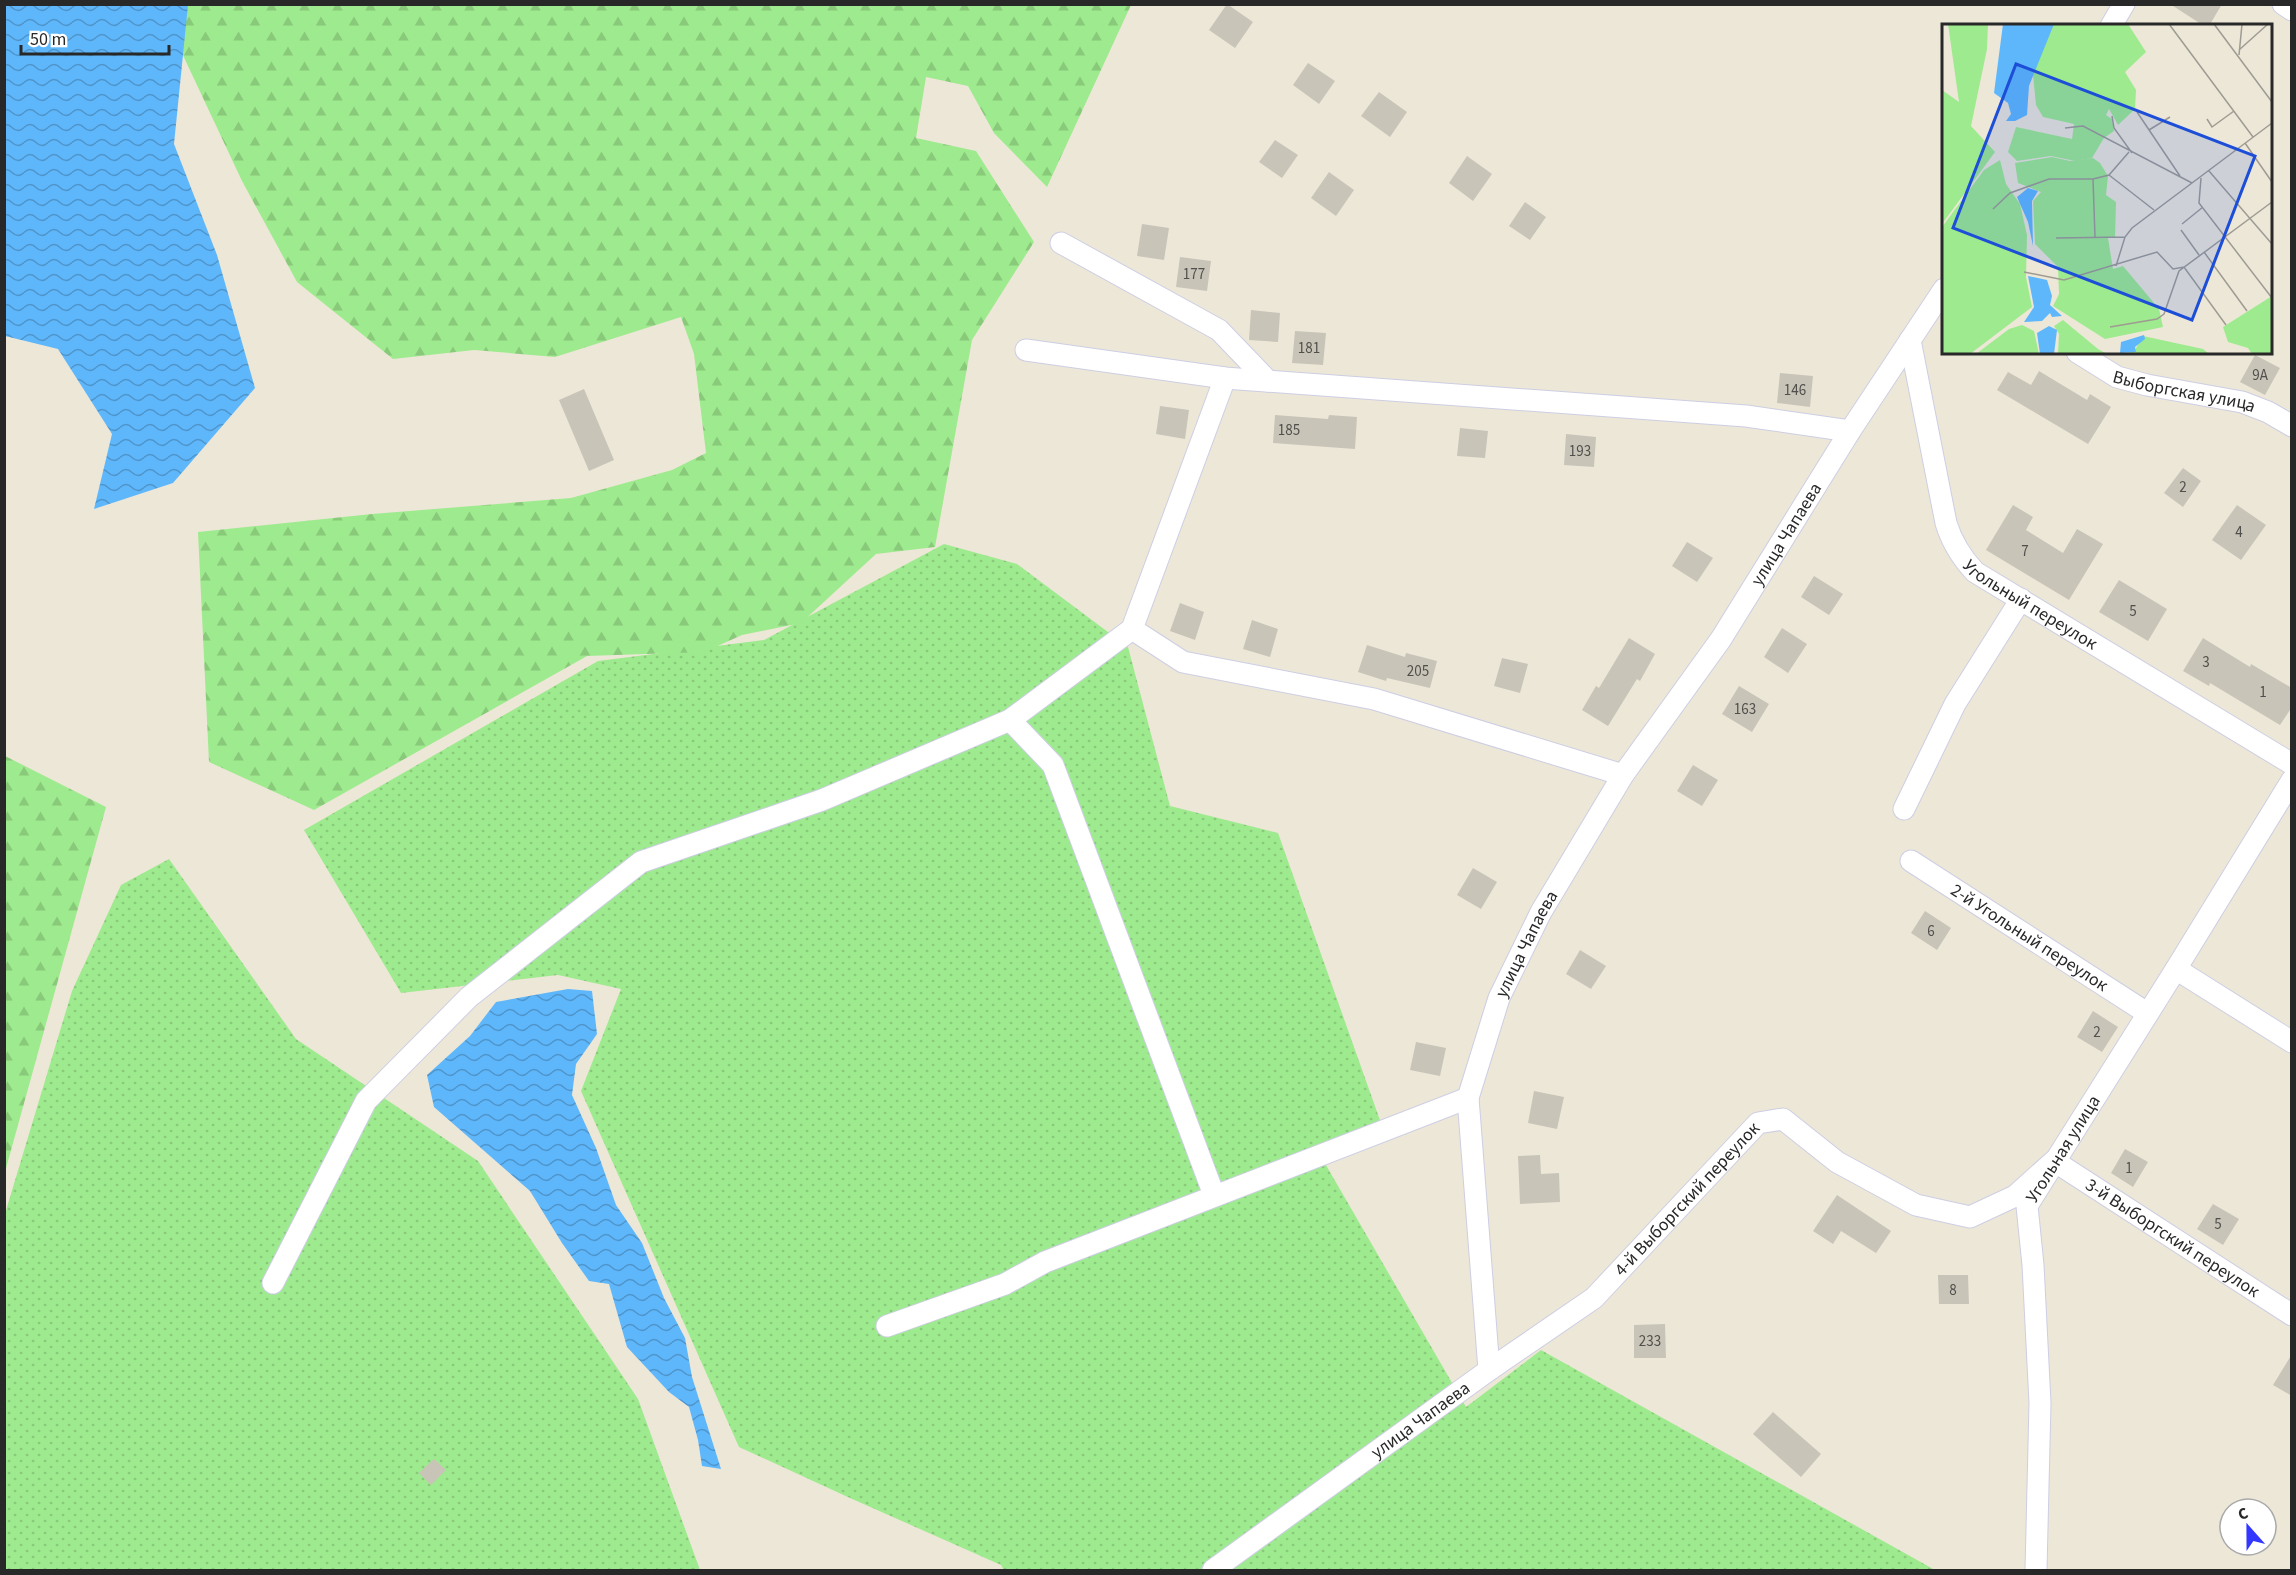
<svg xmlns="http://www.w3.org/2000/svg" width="2296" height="1575" font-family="'Source Sans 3',sans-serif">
<defs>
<pattern id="green-dots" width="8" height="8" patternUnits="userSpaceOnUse" patternTransform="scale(1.5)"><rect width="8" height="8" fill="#9eea8e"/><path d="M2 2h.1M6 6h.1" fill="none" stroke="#88c97a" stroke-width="1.8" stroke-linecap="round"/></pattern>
<pattern id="forest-firs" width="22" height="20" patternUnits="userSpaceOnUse" patternTransform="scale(1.5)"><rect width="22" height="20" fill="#9eea8e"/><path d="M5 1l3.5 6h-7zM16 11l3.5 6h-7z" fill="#88c97a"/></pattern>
<pattern id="water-waves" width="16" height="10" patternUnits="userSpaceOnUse" patternTransform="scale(1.5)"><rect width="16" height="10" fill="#5fb7fb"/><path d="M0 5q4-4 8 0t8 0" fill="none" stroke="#4e95cb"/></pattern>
</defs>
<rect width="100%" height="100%" fill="#ede7d8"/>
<path fill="url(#green-dots)" d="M944 544 1017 564 1128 647 1170 806 1278 833 1387 1140 1323 1160 1466 1407 1541 1350 1935 1570H1004L1001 1565 850 1498 739 1447 581 1091 621 989 558 975 401 993 304 830 598 661 764 640Z
M169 859 296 1039 478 1161 638 1399 700 1570H5L4 1217 72 991 121 885Z"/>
<path fill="url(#forest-firs)" d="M171 5H1131L1047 187 994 133 968 86 926 77 916 138 976 151 1034 242 972 340 935 547 876 554 801 623 742 635 704 652 587 656 314 810 209 762 198 532 372 514 571 498 672 470 706 453 694 354 681 317 555 357 474 350 393 359 297 282 242 181 173 34Z
M5 756 106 807 5 1172Z"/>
<path fill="url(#water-waves)" d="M5 4 188 5 174 144 217 255 255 388 173 483 94 509 112 434 58 349 5 336Z
M568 989 592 991 597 1034 576 1064 572 1095 596 1148 616 1205 642 1243 664 1298 685 1338 692 1377 721 1469 702 1466 698 1440 689 1407 669 1392 627 1347 609 1284 589 1281 562 1243 530 1191 434 1107 427 1075 470 1036 496 1002Z"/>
<path fill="#c8c4b8" d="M1227 4 1253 22 1235 48 1209 30Z
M2170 4H2222L2209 26H2204Z
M1308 63 1335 81 1319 104 1293 85Z
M1379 92 1407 112 1390 137 1361 116Z
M1275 140 1298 155 1282 178 1259 162Z
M1467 156 1492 174 1473 201 1449 183Z
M1329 172 1354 190 1336 216 1311 198Z
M1525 202 1546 217 1530 240 1509 226Z
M1142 224 1169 228 1164 260 1137 256Z
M1180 257 1211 261 1207 291 1176 287Z
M1251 310 1280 313 1278 342 1249 340Z
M1295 331 1326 333 1323 365 1292 363Z
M2255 355 2280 368 2265 395 2240 382Z
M2039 371 2087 400 2090 394 2111 407 2088 444 1997 390 2008 372 2031 385Z
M1780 373 1813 376 1810 407 1777 403Z
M584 389 614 460 589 471 559 400Z
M1160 406 1189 410 1185 439 1156 434Z
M1275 415 1328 419 1329 415 1357 417 1355 449 1273 443Z
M1460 428 1488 431 1485 458 1457 456Z
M1566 434 1596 437 1594 467 1564 465Z
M2183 468 2201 481 2183 507 2164 493Z
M2013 505 2033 517 2026 530 2063 553 2077 529 2103 544 2069 600 1986 550Z
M2237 505 2266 525 2241 560 2212 540Z
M1687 542 1713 558 1697 582 1672 566Z
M1814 576 1843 594 1829 615 1801 597Z
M2119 580 2167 609 2148 641 2099 612Z
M1180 603 1204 612 1195 640 1170 631Z
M1252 620 1278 629 1270 657 1243 649Z
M1782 628 1807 644 1788 673 1764 657Z
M1629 638 1655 654 1640 681 1637 679 1608 726 1582 710 1596 686 1599 688Z
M2203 638 2250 667 2251 664 2292 688V707L2280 725 2210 683 2209 686 2183 671Z
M1367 645 1405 657 1406 653 1437 661 1430 688 1387 678 1386 681 1358 672Z
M1502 658 1528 664 1520 693 1494 686Z
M1739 686 1769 704 1752 732 1722 714Z
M1693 765 1718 780 1702 806 1677 791Z
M1473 868 1497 882 1481 909 1457 895Z
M1925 911 1951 928 1937 950 1911 933Z
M1580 950 1606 966 1591 989 1566 974Z
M2093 1011 2118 1027 2102 1052 2077 1037Z
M1416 1042 1446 1048 1440 1076 1410 1070Z
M1534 1091 1564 1097 1557 1129 1528 1123Z
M2125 1149 2148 1162 2133 1187 2111 1173Z
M1540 1155 1541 1174 1559 1173 1560 1202 1520 1204 1518 1156Z
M1837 1195 1891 1231 1876 1253 1841 1231 1833 1244 1813 1231Z
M2213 1204 2239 1219 2223 1245 2197 1229Z
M1938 1275H1968L1969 1304H1939Z
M1665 1324 1666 1358H1634V1325Z
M2292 1354V1396L2273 1385Z
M1773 1412 1821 1454 1801 1477 1753 1434Z
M434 1459 446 1470 431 1485 419 1473Z"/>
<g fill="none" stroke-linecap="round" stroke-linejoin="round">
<defs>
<g id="minor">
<path d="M2283 4 2292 10"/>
<path d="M2111 26 2124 4"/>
<path d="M1061 243 1219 330 1268 381"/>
<path id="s1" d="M1910 340 1946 523C1952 543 1961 557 1975 572L2292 764"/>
<path d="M1026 350 1225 378 1746 416 1850 431"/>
<path id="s2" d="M2077 352 2117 377 2147 385 2242 402 2268 412 2292 426"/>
<path d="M1132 629 1183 662 1374 699 1623 775"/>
<path d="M1010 720 1053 765 1214 1195"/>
<path d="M1904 809 1955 704 2021 599"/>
<path id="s3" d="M1911 861 2147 1013"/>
<path d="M2176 969 2292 1042"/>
<path d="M273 1283 366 1101 469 997 641 862 822 800 1010 720 1132 629 1225 378"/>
<path d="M887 1326 1005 1284 1045 1262 1468 1098"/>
<path id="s4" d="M1489 1370 1468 1098 1499 998 1541 912 1623 775 1721 639 1850 431 1944 289"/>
<path id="s5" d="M1213 1570 1489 1370 1594 1298 1758 1123 1783 1119 1837 1162 1916 1205 1970 1217 2015 1196 2054 1161 2292 1315"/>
<path id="s6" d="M2036 1570 2040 1403 2033 1265 2027 1206 2176 969 2292 780"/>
</g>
</defs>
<use href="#minor" stroke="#cdcee3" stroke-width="23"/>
<use href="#minor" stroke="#fff" stroke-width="21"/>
</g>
<g text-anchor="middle" stroke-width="5" stroke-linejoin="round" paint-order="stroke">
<g font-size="15" fill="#504f4c">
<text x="1194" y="279">177</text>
<text x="1309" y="353">181</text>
<text x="2260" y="380">9А</text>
<text x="1795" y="395">146</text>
<text x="1289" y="435">185</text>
<text x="1580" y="456">193</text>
<text x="2183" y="492">2</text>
<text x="2239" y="537">4</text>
<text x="2025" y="556">7</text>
<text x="2133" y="616">5</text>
<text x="2206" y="667">3</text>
<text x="1418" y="676">205</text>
<text x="2263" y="697">1</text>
<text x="1745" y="714">163</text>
<text x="1931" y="936">6</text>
<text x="2097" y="1037">2</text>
<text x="2129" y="1173">1</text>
<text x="2218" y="1229">5</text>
<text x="1953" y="1295">8</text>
<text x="1650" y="1346">233</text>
</g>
<g font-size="18" fill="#282828" stroke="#fff">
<text dy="6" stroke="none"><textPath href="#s2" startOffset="116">Выборгская улица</textPath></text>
<text dy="6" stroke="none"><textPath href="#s4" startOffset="924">улица Чапаева</textPath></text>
<text dy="6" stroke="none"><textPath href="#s1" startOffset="308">Угольный переулок</textPath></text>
<text dy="6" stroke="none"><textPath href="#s3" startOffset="141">2-й Угольный переулок</textPath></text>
<text dy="6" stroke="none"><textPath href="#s4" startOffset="438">улица Чапаева</textPath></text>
<text dy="6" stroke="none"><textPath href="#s6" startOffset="432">Угольная улица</textPath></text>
<text dy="6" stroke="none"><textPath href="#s5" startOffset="604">4-й Выборгский переулок</textPath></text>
<text dy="6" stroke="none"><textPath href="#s5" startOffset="1191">3-й Выборгский переулок</textPath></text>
<text dy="6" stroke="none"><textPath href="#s5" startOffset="256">улица Чапаева</textPath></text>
</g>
</g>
<g transform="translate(1942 24)">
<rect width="330" height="330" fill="#ede7d8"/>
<path d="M110 133 128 137 151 134 158 139 166 152 164 171 174 178 173 214H166L171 245 181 242 217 285 221 303 163 315 111 282 117 270 116 243 93 220 91 177 99 168 76 159 73 139ZM58 136 64 160 78 180 85 211 84 253 90 283 28 330H0V203L42 146ZM121 296 156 325 165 330H116L117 310 112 302ZM80 301 92 307 97 330H34L67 305ZM201 312 261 325 267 330H184L193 326Z" fill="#9eea8e"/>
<path d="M6 0H46L45 25 29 102 53 128 0 200V66L17 78ZM107 0H186L204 28 183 48 194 66 193 85 176 101 167 85 164 91 170 95 172 107 162 114 150 134 133 137 109 132 75 137 66 128 74 103 130 115 132 100 101 93 94 81 91 51ZM330 272V330H310L306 324 286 318 281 303Z" fill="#9eea8e"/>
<path d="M61 0H112L87 62 85 91 73 97H64L69 90 66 79 52 69ZM86 164 96 167 90 177 91 222 86 198 75 173ZM86 252 105 256 110 272 108 281 120 292 110 293 108 289 100 297 82 298 92 283ZM107 302 115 306 112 330H98L95 309ZM202 311 203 315 193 323 194 328 178 329 179 318Z" fill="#5fb7fb"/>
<path fill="none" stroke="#9e9b92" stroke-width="1.5" d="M227 0 311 113M272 0 330 78M297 26 326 0M297 31 300 0M195 88 238 152M170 92 172 104 190 129M265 95 270 103 292 87M123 104 141 102 250 159M207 106 228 93M303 119 330 158M267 147 330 220M167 151 212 186M259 154 257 179 330 274M151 155 153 213M51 185 68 169 107 155H151L167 151 187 128M240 200 261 183M239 206 257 231M114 214 183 213M262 228 305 287M174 242 183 213 190 204 330 99M82 248 122 256 215 228 231 245 242 243 284 301M168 303 215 295 222 290 237 247 330 178"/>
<path fill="#1d4ed8" fill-opacity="0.15" stroke="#1d4ed8" stroke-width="3" d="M74 40 313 132 250 296 11 204Z"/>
<rect width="330" height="330" fill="none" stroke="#282828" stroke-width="3"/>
</g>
<rect width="2296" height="1575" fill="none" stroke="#282828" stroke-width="12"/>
<g transform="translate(2248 1527) rotate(339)"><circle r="28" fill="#ffffff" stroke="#a9a9a9" stroke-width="1.5"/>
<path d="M0-4.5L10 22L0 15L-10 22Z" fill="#3337ff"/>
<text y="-9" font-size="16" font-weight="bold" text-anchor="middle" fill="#282828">С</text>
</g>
<path d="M21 45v9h148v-9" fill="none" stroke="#282828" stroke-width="3"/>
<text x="30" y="45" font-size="18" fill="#282828" stroke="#ffffff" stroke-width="4.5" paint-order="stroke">50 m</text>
</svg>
